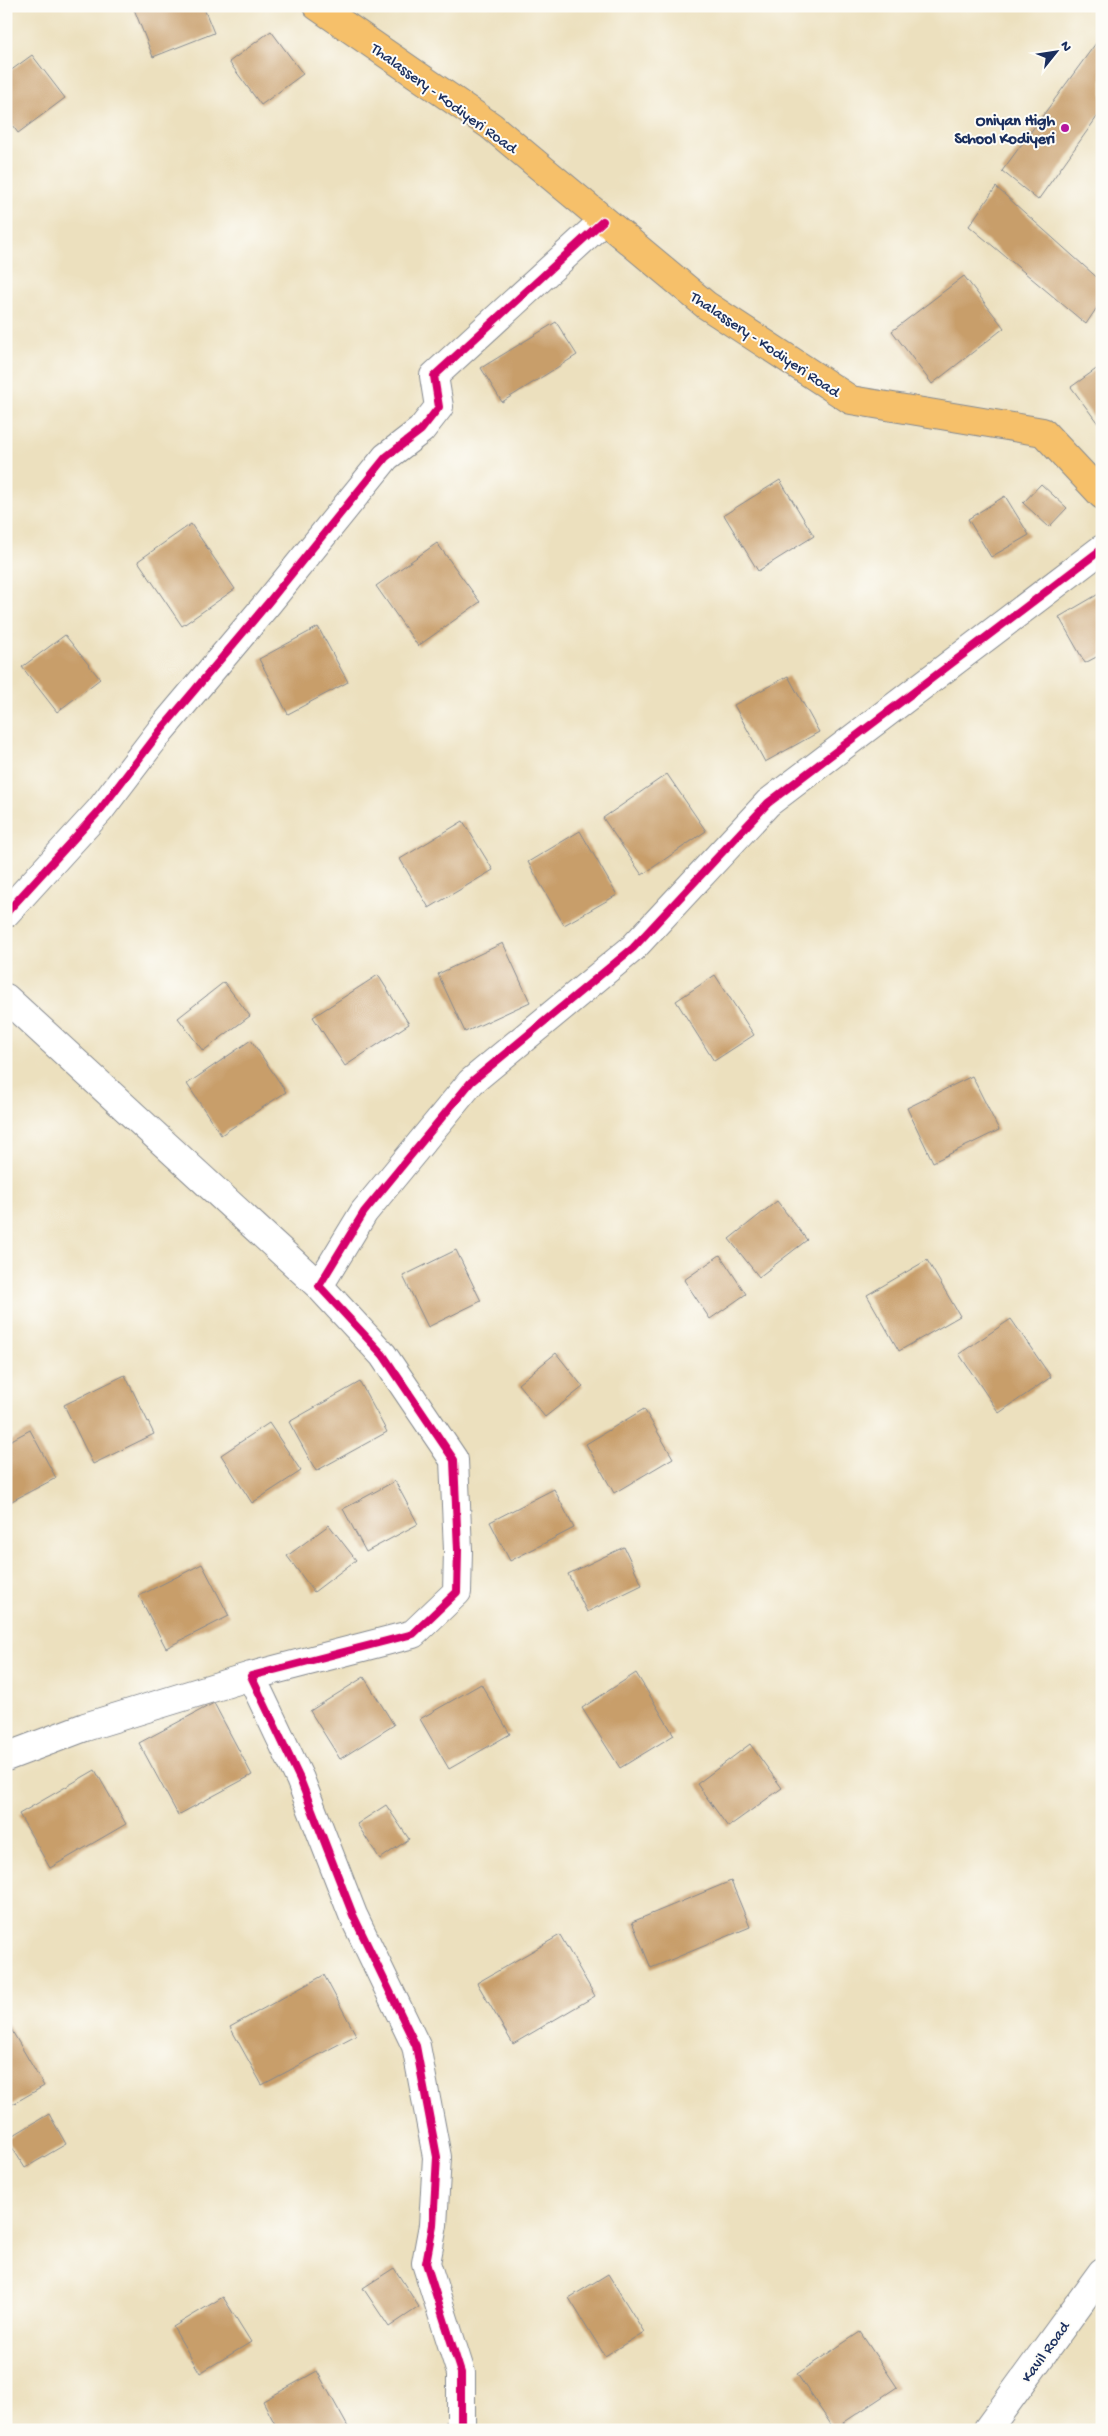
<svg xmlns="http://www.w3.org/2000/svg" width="1108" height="2436" font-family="'Gochi Hand',sans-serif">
<rect width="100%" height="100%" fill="#fdfcf7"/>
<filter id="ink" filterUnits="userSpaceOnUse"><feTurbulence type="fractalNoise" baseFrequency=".02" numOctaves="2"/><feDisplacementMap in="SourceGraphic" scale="10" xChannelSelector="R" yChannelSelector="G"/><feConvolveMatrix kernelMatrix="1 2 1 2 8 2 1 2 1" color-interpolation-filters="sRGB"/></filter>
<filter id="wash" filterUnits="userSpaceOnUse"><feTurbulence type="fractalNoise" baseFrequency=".0096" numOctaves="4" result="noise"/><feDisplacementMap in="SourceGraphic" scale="20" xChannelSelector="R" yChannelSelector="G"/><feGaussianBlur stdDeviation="1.12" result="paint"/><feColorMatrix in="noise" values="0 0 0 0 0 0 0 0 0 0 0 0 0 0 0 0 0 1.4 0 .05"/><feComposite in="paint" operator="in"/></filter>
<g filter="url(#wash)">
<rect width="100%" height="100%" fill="#ece0be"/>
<g id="blocks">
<path fill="#c89e6b" d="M140 6H203L214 33 153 57 134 9Z
M271 31 303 74 261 105 229 62Z
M1102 35V110L1038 200 1002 171Z
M32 55 65 98 18 133 6 117V74Z
M996 187 1102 282V300L1086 324 969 226Z
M964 276 1004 328 932 384 892 331Z
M556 322 577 355 502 402 481 368Z
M1102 365V429L1071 387Z
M780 480 814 536 758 571 724 515Z
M1041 484 1067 508 1049 527 1023 503Z
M1005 496 1029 535 991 557 968 519Z
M191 524 235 589 182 626 138 561Z
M437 543 480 602 418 646 376 586Z
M1102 592V654L1085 663 1059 617Z
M318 627 348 682 288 714 259 659Z
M65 635 100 679 57 712 22 667Z
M788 676 819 732 765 762 734 705Z
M667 774 706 831 642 875 603 818Z
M463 821 493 870 429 908 400 859Z
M580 831 617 895 564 925 528 862Z
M503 943 530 1002 465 1032 438 974Z
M378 975 409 1024 345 1066 313 1017Z
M715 975 754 1035 714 1061 676 1001Z
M224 982 250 1016 203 1051 178 1018Z
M251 1040 286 1092 221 1135 187 1084Z
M972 1076 999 1130 933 1162 907 1108Z
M777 1201 807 1240 759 1277 729 1239Z
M456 1250 481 1301 428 1327 403 1276Z
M720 1255 746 1294 710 1319 684 1280Z
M927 1260 960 1316 899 1351 867 1295Z
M1011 1319 1051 1377 999 1413 959 1354Z
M556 1353 583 1387 545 1417 518 1384Z
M125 1375 154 1434 93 1464 64 1405Z
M360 1382 387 1432 316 1471 289 1422Z
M644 1409 673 1458 614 1493 586 1444Z
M269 1423 301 1471 252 1503 221 1455Z
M30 1430 56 1478 6 1504V1443Z
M395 1481 418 1524 366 1552 343 1509Z
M554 1489 574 1528 510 1561 490 1522Z
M329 1525 356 1560 314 1592 287 1556Z
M624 1547 642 1585 587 1612 568 1574Z
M202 1564 229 1616 166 1648 139 1596Z
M636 1673 674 1735 620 1768 582 1708Z
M364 1677 394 1725 340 1759 310 1711Z
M481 1684 510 1734 449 1769 420 1719Z
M214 1703 252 1775 178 1815 139 1743Z
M750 1744 782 1788 728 1827 697 1784Z
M95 1770 126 1824 50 1868 19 1814Z
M386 1805 409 1839 380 1859 357 1824Z
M731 1881 750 1927 651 1968 632 1922Z
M560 1935 595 1996 513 2044 477 1983Z
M324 1975 356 2035 262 2085 230 2027Z
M8 2024 44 2086 6 2108V2025Z
M49 2114 66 2144 25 2168 7 2139Z
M394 2268 419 2307 389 2327 363 2288Z
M608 2274 644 2332 605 2356 569 2298Z
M223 2297 251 2342 200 2373 173 2327Z
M860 2332 897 2387 834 2429 797 2374Z
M317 2371 348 2427 343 2430H278L263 2401Z"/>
</g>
</g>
<g filter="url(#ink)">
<use href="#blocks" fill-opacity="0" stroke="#84888e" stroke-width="1"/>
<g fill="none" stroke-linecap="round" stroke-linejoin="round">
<defs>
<path id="minor" d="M6 913 100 810 161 730 268 603 386 457 421 430 439 407 434 376 603 221
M6 998 319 1286
M6 1757 85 1727 251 1676
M458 2430 461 2427V2373L426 2263 433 2225 437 2157 416 2046 353 1915 300 1779 251 1676 413 1634 457 1592 458 1550 454 1460 383 1355 319 1286 364 1212 471 1082 633 948 768 803 1102 549
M987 2430 1102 2272"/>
<path id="major" d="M317 6 491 126 706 305 851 400 1043 432 1102 495"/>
</defs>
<use href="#minor" stroke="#84888e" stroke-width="30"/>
<use href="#major" stroke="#84888e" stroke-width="30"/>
<use href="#minor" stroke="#fff" stroke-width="28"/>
<use href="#major" stroke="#f6c06b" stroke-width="28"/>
<defs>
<path id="cycleway" d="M6 913 100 810 161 730 268 603 386 457 421 430 439 407 434 376 603 221
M458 2430 461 2427V2373L426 2263 433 2225 437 2157 416 2046 353 1915 300 1779 251 1676 413 1634 457 1592 458 1550 454 1460 383 1355 319 1286 364 1212 471 1082 633 948 768 803 1102 549"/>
</defs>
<use href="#cycleway" stroke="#fdfcf7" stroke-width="11"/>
<use href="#cycleway" stroke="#d6006c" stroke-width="8"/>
</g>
</g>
<circle fill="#b5179e" stroke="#fdfcf7" stroke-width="2" cx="1065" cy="128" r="5"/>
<g text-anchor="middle" stroke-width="4" stroke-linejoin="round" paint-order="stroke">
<g font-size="16" fill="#1b2f5e" stroke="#fdfcf7">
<text transform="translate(445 97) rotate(36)" y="6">Thalassery - Kodiyeri Road</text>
<text transform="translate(766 343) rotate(34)" y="6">Thalassery - Kodiyeri Road</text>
<text transform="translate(1044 2351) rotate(-54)" y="6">Kavil Road</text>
</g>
<g font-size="16" font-weight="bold" fill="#1b2f5e" stroke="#fdfcf7" text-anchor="end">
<text x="1055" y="125">Oniyan High<tspan x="1055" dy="18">School Kodiyeri</tspan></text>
</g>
</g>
<rect width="1108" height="2436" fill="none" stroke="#fdfcf7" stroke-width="25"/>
<g transform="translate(1056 52) rotate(60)" stroke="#fdfcf7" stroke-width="4" paint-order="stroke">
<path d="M0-4L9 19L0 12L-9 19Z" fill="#1b2f5e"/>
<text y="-8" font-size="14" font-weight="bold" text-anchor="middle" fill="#1b2f5e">N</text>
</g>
</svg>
